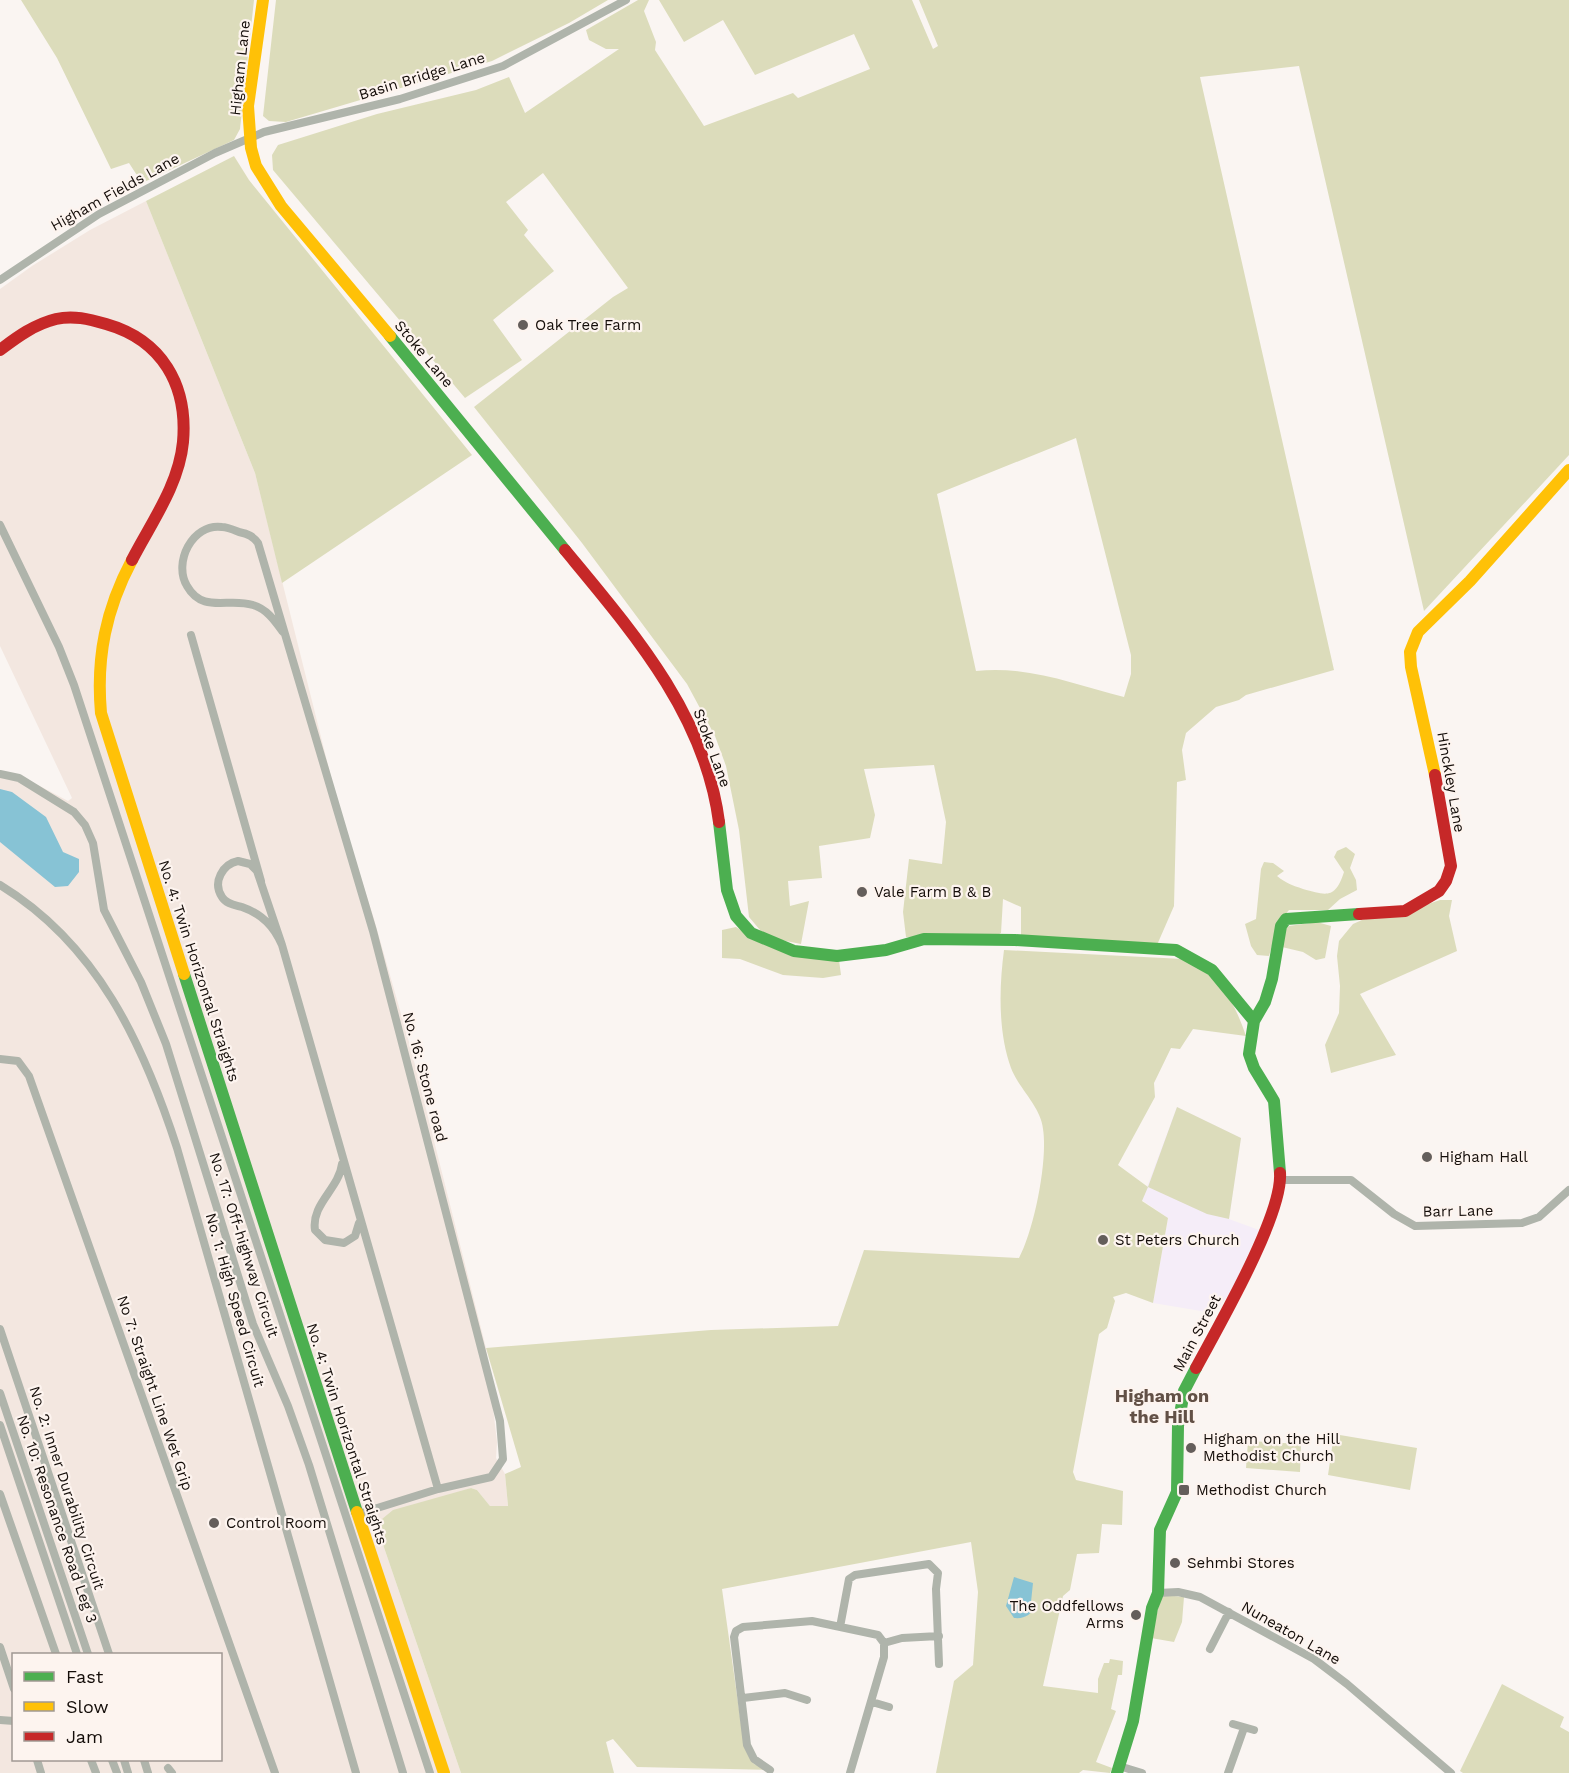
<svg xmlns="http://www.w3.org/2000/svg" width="1569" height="1773" font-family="'Work Sans',sans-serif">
<rect width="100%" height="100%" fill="#faf5f2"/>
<path fill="#f3e7e0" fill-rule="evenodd" d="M146 201 255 473 338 805 374 919 411 1049 486 1348 497 1442 496 1458 505 1474 508 1507 490 1506 477 1490 471 1488 376 1524 461 1773H0V772L38 785 68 801 72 798 0 646V289L32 266 90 230ZM14 1654H220V1760H14Z"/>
<path fill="#f5edf8" d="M1177 1107 1241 1138 1229 1219 1259 1230 1231 1292 1213 1313 1153 1303 1168 1218 1142 1200Z"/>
<path fill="#dcdcbb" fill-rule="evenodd" d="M21 0H254L240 129 234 140 142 183 129 163 111 169 57 58Z
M276 0H608L569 23 492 61 286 122 269 121 263 116Z
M638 0H649L644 11 656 42 655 50 704 126 793 93 798 98 870 69 854 34 755 75 723 20 684 42 659 0H912L933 49 938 46 919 0H1569V455L1424 611 1299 66 1200 77 1334 670 1246 695 1239 700 1216 707 1186 733 1182 750 1186 780 1177 782 1174 906 1157 945 1021 935V907L1003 899 1001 933 996 936 906 937 903 912 909 859 942 864 946 822 934 765 864 769 875 815 870 838 819 846 822 878 788 881 790 906 809 901 801 944 766 937 749 917 739 830 726 766 715 736 687 684 582 543 474 407 613 297 628 288 543 173 506 202 528 230 524 235 554 271 493 320 522 360 465 398 273 170 272 155 278 145 377 114 476 90 509 77 525 113 619 49H606L589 40 586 30ZM1076 438 1131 655V674L1124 697C1076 685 1027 665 976 671L937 494Z
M234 156 249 180 472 455 282 583 255 473 146 201Z
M1346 847 1355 854 1350 868 1356 880 1357 890 1340 899 1328 910H1289L1279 922 1269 956 1257 955 1251 946 1245 924 1256 919 1261 869 1264 862 1273 863 1284 871 1277 876C1287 884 1292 885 1303 889 1326 895 1335 900 1344 872L1334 857 1337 851Z
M1440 900H1452L1449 916 1457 951 1360 994 1396 1055 1331 1073 1325 1045 1339 1013 1340 986 1337 956 1339 941 1353 924 1362 920 1414 909Z
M1317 922 1331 926 1325 958 1316 960 1303 952 1282 947 1283 931 1289 926Z
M736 927C774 953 794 956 839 960L841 975 823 978 783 975 740 959 722 958V930Z
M1004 950 1183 959C1219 973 1234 1001 1246 1036L1193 1029 1180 1049 1171 1048 1154 1083 1155 1097 1118 1165 1148 1187 1177 1107 1241 1138 1229 1219 1207 1214 1148 1187 1142 1201 1168 1218 1153 1303 1126 1293 1113 1297 1115 1301 1107 1328 1099 1334 1073 1472 1076 1480 1123 1491 1122 1525 1102 1524 1099 1553 1077 1554 1070 1590 1063 1596 1043 1686 1098 1693V1679L1104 1663H1109L1110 1659 1123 1661 1122 1675H1118L1111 1709 1116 1711 1096 1762 1112 1768 1110 1773 1083 1770 1079 1773H936L954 1681 973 1665 978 1592 971 1542 722 1589 744 1745 754 1764 770 1770 637 1767 613 1739 606 1742 614 1773H461L376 1524 393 1510 471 1488 477 1490 490 1506H508L505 1474 521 1467 486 1348 711 1330 838 1326 864 1250 1019 1258C1034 1230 1048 1161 1043 1129 1041 1107 1019 1089 1011 1068 998 1032 999 988 1004 950Z
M1334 1434 1417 1448 1410 1490 1328 1475Z
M1248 1441 1301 1444 1300 1472 1246 1468Z
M1164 1595 1184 1597 1182 1622 1174 1642 1151 1638 1161 1597Z
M1502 1684 1564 1717 1560 1727 1569 1732V1773H1463L1460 1771Z"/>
<path fill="#87c3d5" d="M0 789 12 792 46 817 63 852 79 859V872L68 886 55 887 0 842Z
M1014 1577 1033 1583 1031 1602 1036 1605C1031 1615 1025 1619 1014 1618L1006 1606Z"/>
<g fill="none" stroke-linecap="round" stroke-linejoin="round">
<path stroke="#afb4ab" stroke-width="8" d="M0 280 99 214 215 153 264 132 400 99 503 66 626 0
M0 525 59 647 74 685 430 1773
M283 632C275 621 267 609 253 605 228 597 203 614 187 586 173 563 192 523 222 527 227 527 234 530 239 532 248 534 253 536 258 543L373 931 500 1421 503 1459 491 1477 438 1489 358 1514
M191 635 261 881
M0 774 19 778 74 812 85 825 93 843 104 910 141 982 166 1044 253 1324 288 1406 309 1465 403 1773
M238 861 250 864 257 871 282 945C274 926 262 914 242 907 235 905 226 904 222 897 212 882 223 864 238 861Z
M0 885C97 944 143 1043 177 1148L356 1773
M282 945 438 1489
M0 1059 18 1061 29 1076 275 1773
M342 1164C339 1189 311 1204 315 1230L325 1240 344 1243 355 1236 359 1223
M1280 1180H1351L1394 1214 1415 1226 1522 1223 1539 1217 1569 1190
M0 1329 109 1654
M0 1393 88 1654
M0 1425 77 1654
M0 1494 56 1654
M1158 1593 1178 1592 1200 1597 1314 1659 1347 1684 1451 1773
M840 1627 849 1579 855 1575 929 1564 938 1573 936 1589 939 1664
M884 1643 902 1638 939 1636
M0 1647 14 1689
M1210 1649 1229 1612
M743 1698 785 1693 807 1700
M872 1702 889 1707
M0 1720 14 1721
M1233 1724 1254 1730
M37 1760 41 1773
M91 1760 96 1773
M112 1760 117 1773
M124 1760 128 1773
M144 1760 148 1773
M1119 1766 1142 1773
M168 1768 172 1773
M770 1770 754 1759 747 1745 734 1637 736 1631 743 1627 812 1621 878 1635 884 1643V1657L850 1773
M1228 1773 1244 1728"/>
<path stroke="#4caf50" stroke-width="12" d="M390 336 565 550
M719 822 727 890 736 916 751 933 794 951 837 956 886 950 924 939 1015 940 1176 950 1212 970 1254 1021
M184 974 357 1512
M1280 1173 1274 1101 1254 1068 1249 1054 1254 1021 1265 1002 1272 979 1281 926 1286 919 1359 914
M1117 1773 1133 1721 1152 1608 1158 1593 1160 1530 1177 1492 1178 1426 1184 1391 1196 1368"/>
<path stroke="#ffc107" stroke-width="12" d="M263 0 248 106 251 148 256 166 281 206 390 336
M132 560C106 609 96 657 101 713L184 974
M1435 775 1411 667 1410 652 1418 632 1470 581 1569 470
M357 1512 444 1773"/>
<path stroke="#c62828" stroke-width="12" d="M0 350C17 337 35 324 56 319 73 315 89 319 106 324 162 340 188 385 183 442 179 485 151 523 132 560
M565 550C632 631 705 714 719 822
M1359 914 1405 911 1439 891 1446 881 1451 866 1435 775
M1196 1368C1218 1327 1283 1215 1280 1173"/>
</g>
<g fill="#645e5b" stroke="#fdf4ef" stroke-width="2">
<circle cx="523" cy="325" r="6"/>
<circle cx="862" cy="892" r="6"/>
<circle cx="1427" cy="1157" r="6"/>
<circle cx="1103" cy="1240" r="6"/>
<circle cx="1191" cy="1448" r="6"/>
<rect x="1178" y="1484" width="12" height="12" rx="3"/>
<circle cx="214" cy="1523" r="6"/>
<circle cx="1175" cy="1563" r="6"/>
<circle cx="1136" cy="1615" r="6"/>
</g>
<g text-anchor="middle" stroke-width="4.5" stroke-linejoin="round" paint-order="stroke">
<g font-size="15" fill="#140d09" stroke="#fdf4ef">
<text transform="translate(240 68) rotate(-84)" y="5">Higham Lane</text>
<text transform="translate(422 76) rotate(-17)" y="5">Basin Bridge Lane</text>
<text transform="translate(115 192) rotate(-29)" y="5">Higham Fields Lane</text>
<text transform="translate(424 354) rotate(50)" y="5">Stoke Lane</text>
<text transform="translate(712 748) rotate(70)" y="5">Stoke Lane</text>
<text transform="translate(1451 782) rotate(80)" y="5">Hinckley Lane</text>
<text transform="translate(199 971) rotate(72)" y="5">No. 4: Twin Horizontal Straights</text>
<text transform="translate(425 1077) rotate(75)" y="5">No. 16: Stone road</text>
<text transform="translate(1458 1211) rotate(-1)" y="5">Barr Lane</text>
<text transform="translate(244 1245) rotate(72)" y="5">No. 17: Off-highway Circuit</text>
<text transform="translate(235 1300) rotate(74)" y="5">No. 1: High Speed Circuit</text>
<text transform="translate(1197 1333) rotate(-62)" y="5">Main Street</text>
<text transform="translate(155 1393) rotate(71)" y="5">No 7: Straight Line Wet Grip</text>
<text transform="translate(347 1434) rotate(72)" y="5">No. 4: Twin Horizontal Straights</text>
<text transform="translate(67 1488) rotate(72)" y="5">No. 2: Inner Durability Circuit</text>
<text transform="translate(57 1519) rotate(71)" y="5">No. 10: Resonance Road Leg 3</text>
<text transform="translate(1291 1633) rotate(30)" y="5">Nuneaton Lane</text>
</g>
<g font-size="15" fill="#140d09" stroke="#fdf4ef" text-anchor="start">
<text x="535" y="330">Oak Tree Farm</text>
<text x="874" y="897">Vale Farm B &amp; B</text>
<text x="1439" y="1162">Higham Hall</text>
<text x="1115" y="1245">St Peters Church</text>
<text x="1203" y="1444">Higham on the Hill<tspan x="1203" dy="17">Methodist Church</tspan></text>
<text x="1196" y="1495">Methodist Church</text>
<text x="226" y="1528">Control Room</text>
<text x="1187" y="1568">Sehmbi Stores</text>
<text x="1124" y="1611" text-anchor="end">The Oddfellows<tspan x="1124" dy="17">Arms</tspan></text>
</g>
<g font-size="18" font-weight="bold" fill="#625046" stroke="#fdf4ef">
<text x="1162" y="1402">Higham on<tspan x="1162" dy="21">the Hill</tspan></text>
</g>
</g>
<rect x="12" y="1653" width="210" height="108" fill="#fdf4ef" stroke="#a09893" stroke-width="1.5"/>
<rect x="24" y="1672" width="30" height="9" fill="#4caf50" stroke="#a09893" stroke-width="1.5"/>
<text x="66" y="1683" font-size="18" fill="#140d09">Fast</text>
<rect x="24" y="1702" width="30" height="9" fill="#ffc107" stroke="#a09893" stroke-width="1.5"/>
<text x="66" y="1713" font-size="18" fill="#140d09">Slow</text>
<rect x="24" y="1732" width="30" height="9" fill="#c62828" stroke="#a09893" stroke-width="1.5"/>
<text x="66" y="1743" font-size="18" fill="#140d09">Jam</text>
</svg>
